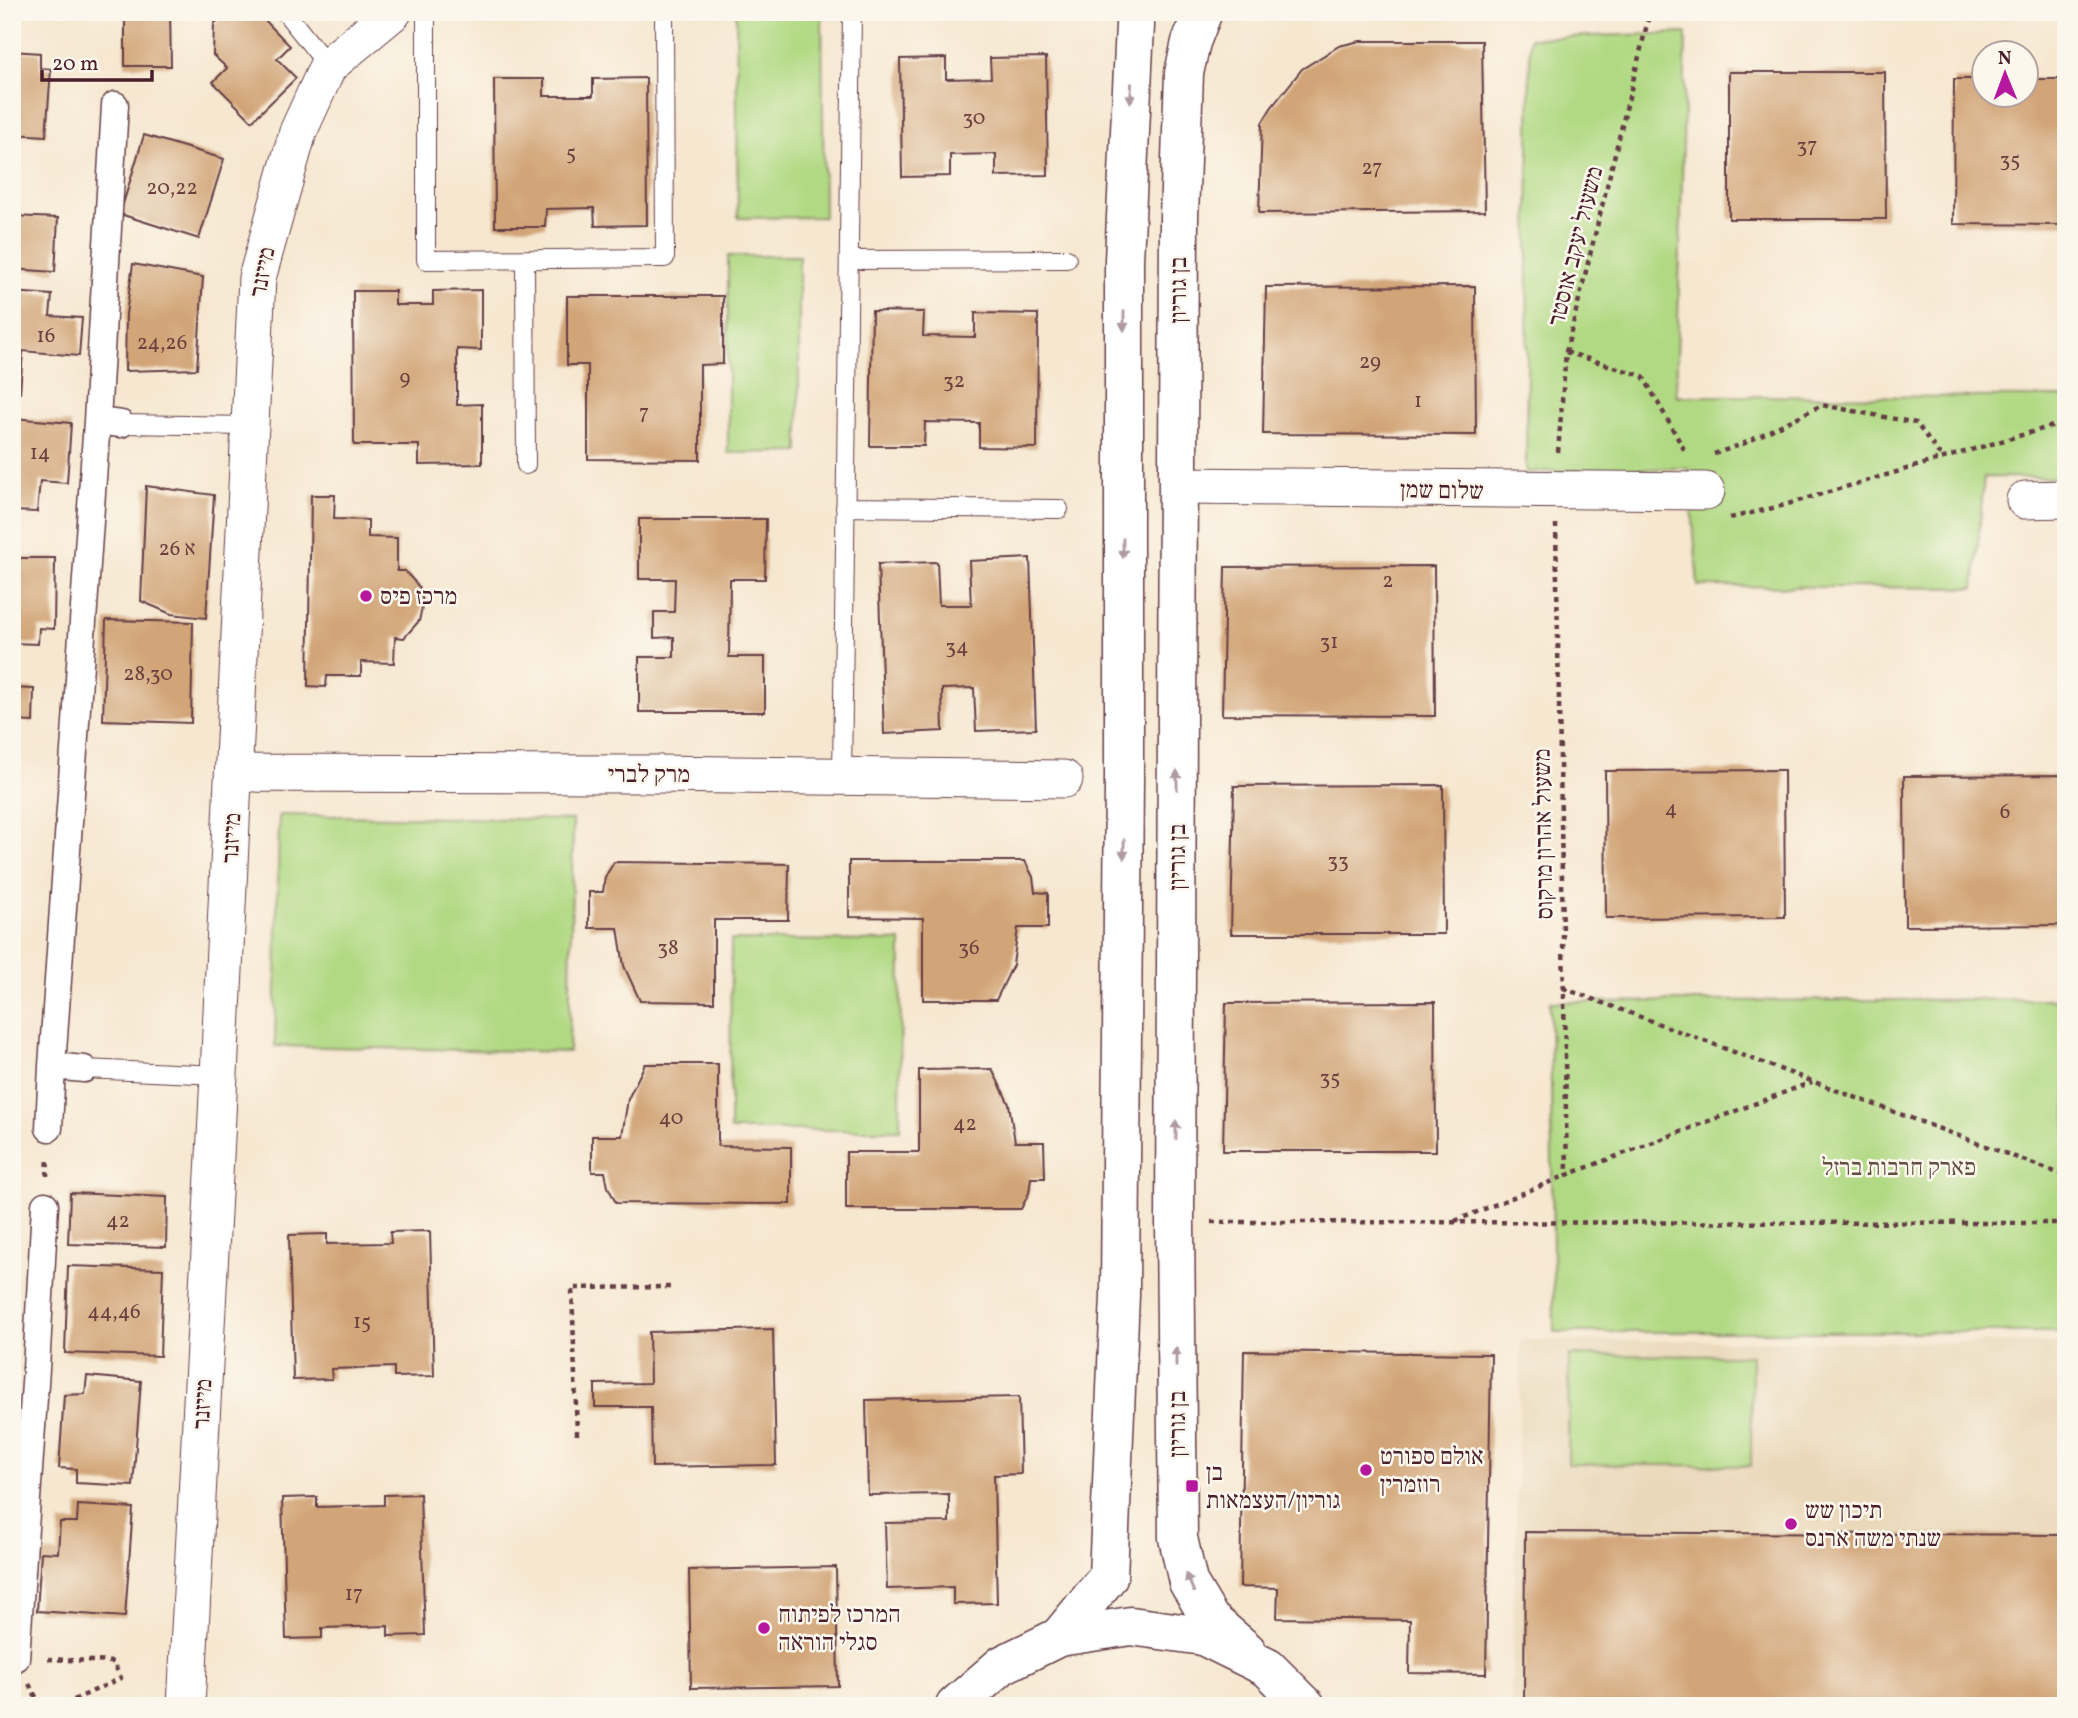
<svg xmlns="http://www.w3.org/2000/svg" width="2078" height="1718" font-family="Vollkorn,'Frank Ruhl Libre',serif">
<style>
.built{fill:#ead8ba}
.green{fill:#b1d983;stroke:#7e7c57;stroke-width:2}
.building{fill:#d2a578}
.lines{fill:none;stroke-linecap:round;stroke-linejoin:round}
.service-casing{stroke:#643d44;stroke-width:20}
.pedestrian-casing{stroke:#643d44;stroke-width:29}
.minor-casing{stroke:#643d44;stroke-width:39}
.tertiary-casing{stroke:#643d44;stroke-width:41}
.secondary-casing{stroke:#643d44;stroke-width:41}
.path{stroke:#643d44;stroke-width:4.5;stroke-dasharray:5 5;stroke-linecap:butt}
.service{stroke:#fff;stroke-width:18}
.pedestrian{stroke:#fff;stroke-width:26}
.minor{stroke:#fff;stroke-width:37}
.tertiary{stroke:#fff;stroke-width:38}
.secondary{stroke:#fff;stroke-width:38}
.oneway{fill:#ae9aa0}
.poi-dot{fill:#b5179e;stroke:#fbf7ec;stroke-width:2.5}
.labels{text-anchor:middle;stroke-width:5;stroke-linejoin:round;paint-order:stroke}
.number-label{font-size:21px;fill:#6c403e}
.street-label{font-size:24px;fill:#4a1f2b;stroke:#fbf7ec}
.poi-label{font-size:24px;fill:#4a1f2b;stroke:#fbf7ec;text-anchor:start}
.park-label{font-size:24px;fill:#644e41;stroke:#fbf7ec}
</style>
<rect width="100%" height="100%" fill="#fbf7ec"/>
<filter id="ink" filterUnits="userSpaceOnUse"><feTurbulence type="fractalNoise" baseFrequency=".0143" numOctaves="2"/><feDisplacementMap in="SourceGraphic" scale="14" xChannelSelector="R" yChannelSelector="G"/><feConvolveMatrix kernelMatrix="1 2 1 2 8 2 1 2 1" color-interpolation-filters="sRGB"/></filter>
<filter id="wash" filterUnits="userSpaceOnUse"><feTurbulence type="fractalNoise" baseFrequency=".00686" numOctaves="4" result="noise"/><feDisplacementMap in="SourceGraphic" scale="28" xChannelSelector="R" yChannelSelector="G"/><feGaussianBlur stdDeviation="1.57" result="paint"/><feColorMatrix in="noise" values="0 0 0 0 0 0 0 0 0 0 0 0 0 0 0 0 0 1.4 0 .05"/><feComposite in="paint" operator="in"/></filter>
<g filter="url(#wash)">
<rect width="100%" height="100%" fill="#f6e7d0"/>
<!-- built -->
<path class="built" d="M1521,1340L2066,1343V1706H1511Z"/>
<!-- green -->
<path class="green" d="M736,12H822L824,217L738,218Z
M1686,33L1676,396L2066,397V478L1984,477L1974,588L1698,586L1689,468L1526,472L1530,38Z
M728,256H799V452L728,453Z
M279,815L573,820L569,1052L275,1046Z
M731,940L901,941L900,1130H730Z
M2066,999V1332H1554L1550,1002Z
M1569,1355L1752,1356L1751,1466L1568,1464Z"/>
<g id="blocks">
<!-- building -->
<path class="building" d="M125,12H170L171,66H125Z
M227,12H257L290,46L277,59L296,78L252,121L213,82L227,68L213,55L214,24Z
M1360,41H1482L1485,211L1259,213L1262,123L1271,108L1302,69L1339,46Z
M12,51L40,53V68L51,69L46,136L12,134Z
M1046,57L1048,175L996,176V154L950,155V176L902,177L900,59L946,58V79L991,78L990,58Z
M1729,72H1885L1886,219H1729Z
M646,78L647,225L595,226L594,208L546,209L545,227H495L494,79H544V96H593V79Z
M1954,79H1983V94H2025V79H2066V225L1953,224Z
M144,135L224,159L199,239L120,214Z
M12,216L58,218L55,272L12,269Z
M133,264L203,277L197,369L125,371L126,314Z
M1475,286L1476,435L1263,434L1266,287Z
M481,290V350L457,349V405L482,404V464L419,465V445H354L353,291H395V305H433V291Z
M12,292L52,295L50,316L82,318L79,356L23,351L20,393L12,392Z
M567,296H723V364L700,365V460L588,459V365H567Z
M872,311L924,312L923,336L975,337V313L1038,314L1037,448L979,447V423L925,422L924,446H870Z
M12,418L71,423L67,483L40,481L37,512L12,511Z
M146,486L214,495L206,618L171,614L141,601Z
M311,495H335L334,519L368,520V537L397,538V571H405L420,588L423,603L419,621L404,638L395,637L394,663L361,662V676H327L326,687L308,686Z
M639,519H766L765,579H730L729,657H765V712H639V657H674V637L654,638V612H674L675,579H639Z
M18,558H55L54,629L39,628L38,644L12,643V587H17Z
M1030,558L1036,729L976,731L974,688L942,689L943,731L884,734L878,564L937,562L939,605H971L969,561Z
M1434,566L1435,716L1222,715L1225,567Z
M106,620L193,622L191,723L103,720Z
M12,688L34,689L33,722L12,721Z
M1784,770L1785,917L1606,918L1605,771Z
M2066,775V925L1905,926L1904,776Z
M1443,785L1444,934H1231L1234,786Z
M849,861H1025L1033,877L1035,892L1048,893V928H1018L1013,965L996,1000H923V918L849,917Z
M614,862L789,864L788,920H714V1002L640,1001L624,966L618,928H589V892H603L605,877Z
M1435,1002L1436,1151H1223L1226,1003Z
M645,1064H718V1146L791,1147V1204L616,1203L608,1187L605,1172H592V1136H622L628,1099Z
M992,1069L1009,1104L1015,1142H1044L1045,1178H1031L1029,1193L1021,1209H846V1152H919V1070Z
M70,1193L167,1197L166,1247L68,1244Z
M430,1231L434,1376L394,1377V1367L331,1369L332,1379L293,1380L289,1235L327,1234V1244L391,1243L390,1232Z
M68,1266L163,1269L160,1356L65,1353Z
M773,1329L776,1465L652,1467L651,1407H595V1384L650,1383L649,1332Z
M1244,1351L1491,1354L1486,1674L1409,1673L1410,1620L1277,1618L1278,1588L1240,1587Z
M87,1376L141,1381L133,1486L76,1483V1469L59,1468L64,1395L85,1394Z
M1019,1397L1021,1474L994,1475L997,1603L953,1604V1587L887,1589L885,1523L949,1522V1494L868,1495L866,1400Z
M420,1494L425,1635L388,1636V1626L322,1628V1638L286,1639L282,1498L317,1497V1507L384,1505V1495Z
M78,1505L133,1508L125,1617L37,1611L41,1552L58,1553L60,1522H77Z
M1525,1532L2066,1535V1706H1524Z
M836,1567L838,1686L691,1688L689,1570Z"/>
</g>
</g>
<g filter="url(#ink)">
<use href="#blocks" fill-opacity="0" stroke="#643d44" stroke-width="2"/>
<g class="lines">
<defs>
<path id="service" d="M285,12L328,66
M426,12V260L665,258L664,12
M525,260L526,465
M849,260L1067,259
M121,424L249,426
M845,507L1059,509
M842,776L852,12
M84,1069L219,1075"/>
<path id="pedestrian" d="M97,421L115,105
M84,1069L52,1066L97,421L121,424
M49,1128L52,1066
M16,1658L36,1369L45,1205"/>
<path id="minor" d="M1178,486L1706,491
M2025,500L2066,499
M234,773L655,774L1064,779
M186,1706L216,1137L257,278L298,132L328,66L393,12"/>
<path id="tertiary" d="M1202,14L1191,42L1184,73L1179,217L1175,1222L1178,1538L1188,1582L1210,1619L1247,1651
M1059,1637L1108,1577L1120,1295L1124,780V260L1135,25"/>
<path id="secondary" d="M955,1706L1002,1665L1059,1637L1131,1626L1203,1636L1268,1668L1306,1706"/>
</defs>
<!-- service casing -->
<use href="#service" class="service-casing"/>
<!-- pedestrian casing -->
<use href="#pedestrian" class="pedestrian-casing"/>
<!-- minor casing -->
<use href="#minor" class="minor-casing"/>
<!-- tertiary casing -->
<use href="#tertiary" class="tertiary-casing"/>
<!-- secondary casing -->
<use href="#secondary" class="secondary-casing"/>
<!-- path -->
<path class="path" d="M1566,352L1643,376L1686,453
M1558,452L1566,352L1650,12
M1714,454L1743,444L1822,405L1916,423L1942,458
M1730,518L1781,506L2066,422
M1556,524L1567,1175
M1563,988L2066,1176
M47,1176L48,1157
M1455,1221L1567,1175L1812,1082
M1211,1222L2066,1223
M577,1435L572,1288L672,1287
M48,1659L113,1662L121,1678L61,1706
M29,1684L41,1706"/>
<!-- service -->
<use href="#service" class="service"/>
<!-- pedestrian -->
<use href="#pedestrian" class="pedestrian"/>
<!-- minor -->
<use href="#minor" class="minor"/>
<!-- tertiary -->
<use href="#tertiary" class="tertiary"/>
<!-- secondary -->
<use href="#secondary" class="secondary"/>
</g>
<!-- one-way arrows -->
<defs><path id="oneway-solid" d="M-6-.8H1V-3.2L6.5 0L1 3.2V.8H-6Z" transform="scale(1.75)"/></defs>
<g class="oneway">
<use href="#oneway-solid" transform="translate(1131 93) rotate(93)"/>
<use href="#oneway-solid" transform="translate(1124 321) rotate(90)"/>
<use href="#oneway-solid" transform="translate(1123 548) rotate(90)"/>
<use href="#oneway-solid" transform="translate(1177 780) rotate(-90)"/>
<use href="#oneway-solid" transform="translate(1124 849) rotate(91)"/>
<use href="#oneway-solid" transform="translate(1176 1130) rotate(-90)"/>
<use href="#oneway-solid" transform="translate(1176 1357) rotate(-90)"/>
<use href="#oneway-solid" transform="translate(1190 1583) rotate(-113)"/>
</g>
</g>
<!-- markers -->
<g class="poi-dot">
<circle cx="366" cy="596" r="7"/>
<circle cx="1366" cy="1470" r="7"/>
<rect x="1185" y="1479" width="14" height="14" rx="3.5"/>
<circle cx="1791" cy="1524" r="7"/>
<circle cx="764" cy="1628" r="7"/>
</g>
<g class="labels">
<!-- number labels -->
<g class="number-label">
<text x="974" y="124">30</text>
<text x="1807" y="152">37</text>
<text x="571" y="159">5</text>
<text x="2010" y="166">35</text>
<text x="1372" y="174">27</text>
<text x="172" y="194">20,22</text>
<text x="46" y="342">16</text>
<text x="162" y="349">24,26</text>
<text x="1370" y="368">29</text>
<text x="405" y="384">9</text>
<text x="954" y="387">32</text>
<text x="1418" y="407">1</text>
<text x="644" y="419">7</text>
<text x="40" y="459">14</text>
<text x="177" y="555">26 א</text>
<text x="1388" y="587">2</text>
<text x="1329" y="648">31</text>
<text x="957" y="653">34</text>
<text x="148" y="680">28,30</text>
<text x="1671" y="815">4</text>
<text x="2005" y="818">6</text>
<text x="1338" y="867">33</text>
<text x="668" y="954">38</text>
<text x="969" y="954">36</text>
<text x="1330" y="1084">35</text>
<text x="671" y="1124">40</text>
<text x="965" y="1130">42</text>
<text x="118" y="1227">42</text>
<text x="114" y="1318">44,46</text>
<text x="362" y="1328">15</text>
<text x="354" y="1600">17</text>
</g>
<!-- street labels -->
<g class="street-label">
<text transform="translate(1575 246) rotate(-76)" y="8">משעול יעקב אוסטר</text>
<text transform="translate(262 272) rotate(-79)" y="8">מייזנר</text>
<text transform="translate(1178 290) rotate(-90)" y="8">בן גוריון</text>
<text transform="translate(1442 490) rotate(1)" y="8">שלום שמן</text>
<text x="649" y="782">מרק לברי</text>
<text transform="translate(1543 834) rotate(-91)" y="8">משעול אהרון מרקוס</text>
<text transform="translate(231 838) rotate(-87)" y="8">מייזנר</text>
<text transform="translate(1177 857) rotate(-90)" y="8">בן גוריון</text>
<text transform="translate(202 1404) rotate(-87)" y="8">מייזנר</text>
<text transform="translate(1177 1424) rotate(-90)" y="8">בן גוריון</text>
</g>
<!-- poi labels -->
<g class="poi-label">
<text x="380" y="604">מרכז פיס</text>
<text x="1380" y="1464">אולם ספורט<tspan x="1380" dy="28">רוזמרין</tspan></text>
<text x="1206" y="1480">בן<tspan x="1206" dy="28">גוריון/העצמאות</tspan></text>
<text x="1805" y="1518">תיכון שש<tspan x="1805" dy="28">שנתי משה ארנס</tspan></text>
<text x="778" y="1622">המרכז לפיתוח<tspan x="778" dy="28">סגלי הוראה</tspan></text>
</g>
<!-- park labels -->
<g class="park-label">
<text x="1899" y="1175">פארק חרבות ברזל</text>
</g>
</g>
<!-- margin -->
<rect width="2078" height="1718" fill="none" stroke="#fbf7ec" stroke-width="42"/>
<!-- north arrow -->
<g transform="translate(2005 74) rotate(359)"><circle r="33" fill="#fbf7ec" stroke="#b4a19f" stroke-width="2"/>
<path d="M0-5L12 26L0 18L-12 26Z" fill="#b5179e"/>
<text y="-10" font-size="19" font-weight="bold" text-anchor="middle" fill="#4a1f2b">N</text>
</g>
<!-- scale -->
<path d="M42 70v10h110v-10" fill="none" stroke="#4a1f2b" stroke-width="3.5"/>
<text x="52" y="70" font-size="21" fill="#4a1f2b" stroke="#fbf7ec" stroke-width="5" paint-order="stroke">20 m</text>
</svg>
